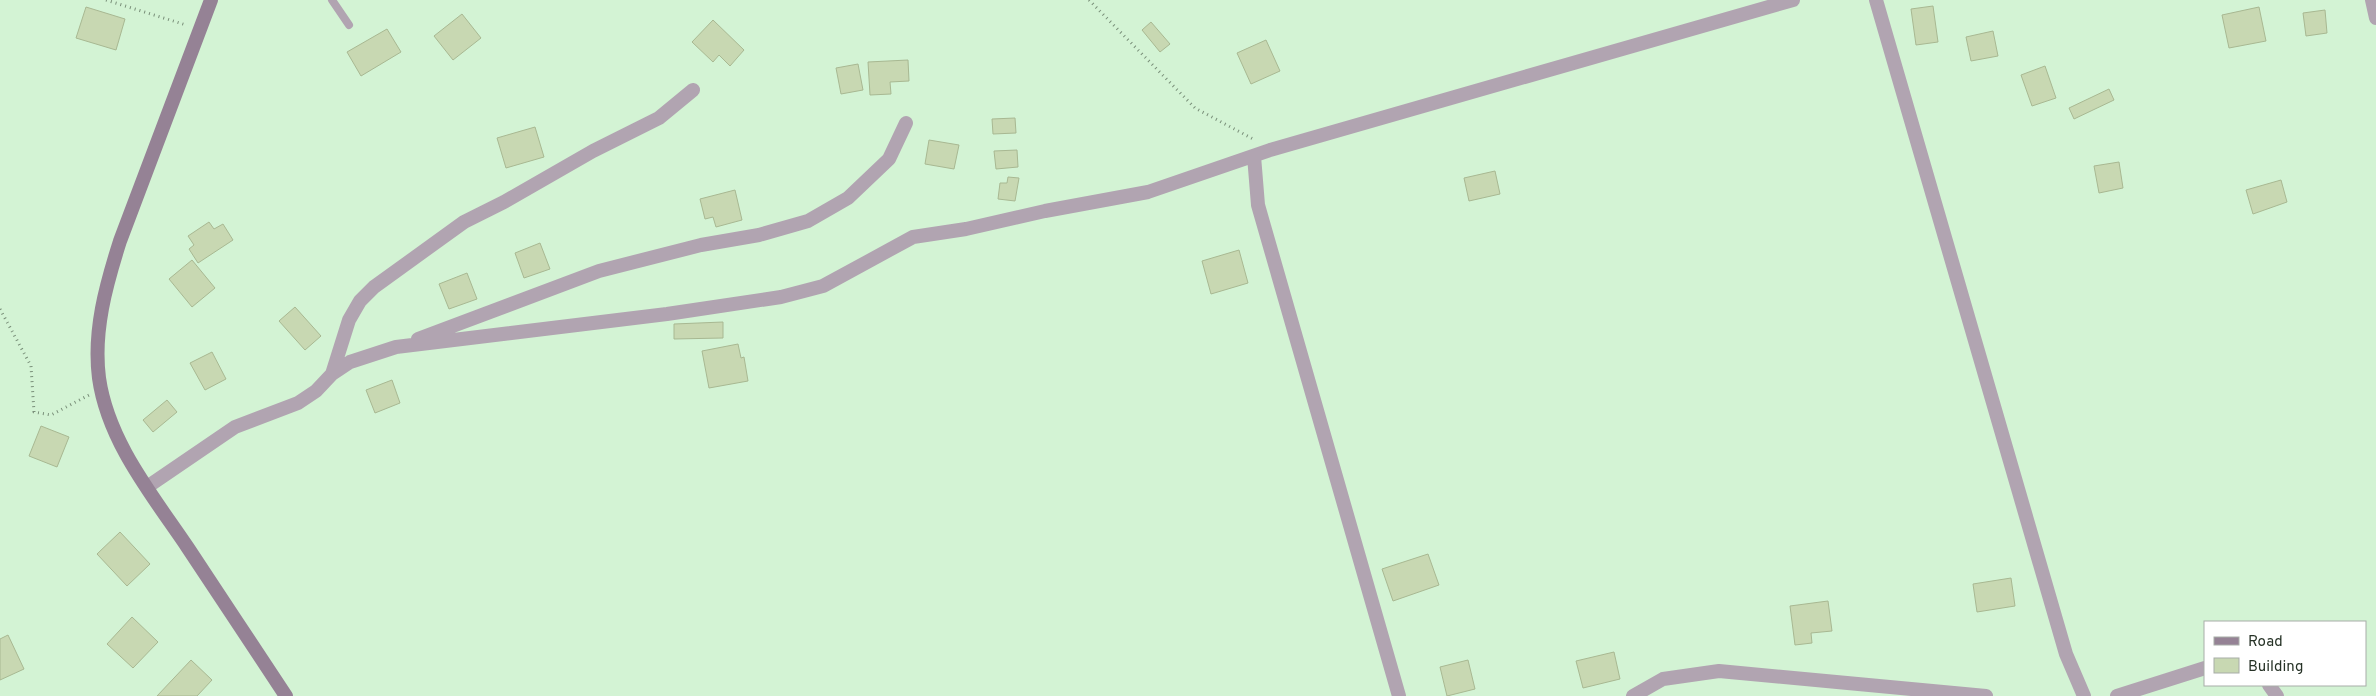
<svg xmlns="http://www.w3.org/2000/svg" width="2376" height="696" font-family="Overpass,sans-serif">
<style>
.building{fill:#c8d8b2;stroke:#a8b892}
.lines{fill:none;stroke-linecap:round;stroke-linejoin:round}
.path{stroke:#798f79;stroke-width:3;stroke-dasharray:1 4;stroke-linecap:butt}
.service{stroke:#b1a4b1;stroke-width:8}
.minor{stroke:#b1a4b1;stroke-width:14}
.secondary{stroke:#958295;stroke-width:14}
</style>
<rect width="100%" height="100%" fill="#d3f3d4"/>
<!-- building -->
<path class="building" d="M1933,6L1938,42L1916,45L1911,9Z
M86,7L125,19L116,50L76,38Z
M2259,7L2266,41L2229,48L2222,15Z
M2325,10L2327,33L2306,36L2303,13Z
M462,14L481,38L453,60L434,36Z
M713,20L744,50L730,66L719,55L713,62L692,42Z
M1151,22L1170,44L1160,52L1142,30Z
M387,29L401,52L361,76L347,52Z
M1993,31L1998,56L1971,61L1966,37Z
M1266,40L1280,71L1251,84L1237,53Z
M908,60L909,81L890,82L891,94L870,95L868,62Z
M858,64L863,90L841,94L836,68Z
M2045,66L2056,98L2032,106L2021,75Z
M2109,89L2114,100L2074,119L2069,108Z
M1015,118L1016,133L993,134L992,119Z
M535,127L544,157L506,168L497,138Z
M929,140L959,145L954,169L925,164Z
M1017,150L1018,167L996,169L994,151Z
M2119,162L2123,188L2099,193L2094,166Z
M1495,171L1500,194L1469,201L1464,178Z
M1008,177L1019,178L1015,201L998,199L1000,183H1007Z
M2281,180L2287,202L2253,214L2246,190Z
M735,190L742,220L716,227L713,217L705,219L700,199Z
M209,222L214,229L223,224L233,240L198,263L189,249L194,245L188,236Z
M540,243L550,269L524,278L515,253Z
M1239,250L1248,283L1211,294L1202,261Z
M192,260L215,288L192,307L169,279Z
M467,273L477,299L449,309L439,284Z
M295,307L321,336L305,350L279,321Z
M723,322V338L674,339V324Z
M738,344L741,358L744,357L748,381L709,388L702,351Z
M212,352L226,379L205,390L190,363Z
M392,380L400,403L375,413L366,390Z
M167,400L177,412L153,432L143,420Z
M41,426L69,437L57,467L29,456Z
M120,532L150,564L127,586L97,554Z
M1428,554L1439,585L1393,601L1382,569Z
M2011,578L2015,606L1977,612L1973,584Z
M1828,601L1832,631L1811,633L1812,643L1795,645L1790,606Z
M132,617L158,642L133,668L107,644Z
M8,635L24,669L0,680V639Z
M1614,652L1620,679L1583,688L1576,661Z
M191,660L212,680L197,696H157Z
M1468,660L1475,689L1447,696L1440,667Z"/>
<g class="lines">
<!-- path -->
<path class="path" d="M106,0L186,25
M1089,0L1195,108L1255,140
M0,309L31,366L34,412L51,415L89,395"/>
<!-- service -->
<path class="service" d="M332,0L349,25"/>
<!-- minor -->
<path class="minor" d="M1876,0L2066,654L2084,696
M2372,0L2376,18
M1254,156L1258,205L1399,696
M418,339L599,271L701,245L759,235L808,221L848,198L889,159L906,123
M332,374L349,320L360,301L374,287L464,222L504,202L593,151L659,118L693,90
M147,487L235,427L298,403L316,391L332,374L350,362L396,347L667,314L781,297L823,286L913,237L966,229L1045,211L1148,192L1270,150L1793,0
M2269,685L2277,696
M1633,696L1663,679L1719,671L1986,696
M2117,696L2205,668"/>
<!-- secondary -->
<path class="secondary" d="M211,0L120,241C106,285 93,331 99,378C108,442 153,496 188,548C221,597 253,647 286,696"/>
</g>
<!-- legend -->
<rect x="2204" y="621" width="162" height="65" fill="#ffffff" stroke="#a8ada8"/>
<rect x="2214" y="637" width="25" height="8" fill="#958295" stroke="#a8ada8"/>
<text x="2248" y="646" font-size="15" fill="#263226">Road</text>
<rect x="2214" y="658" width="25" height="15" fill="#c8d8b2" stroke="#a8ada8"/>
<text x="2248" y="671" font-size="15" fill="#263226">Building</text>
</svg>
